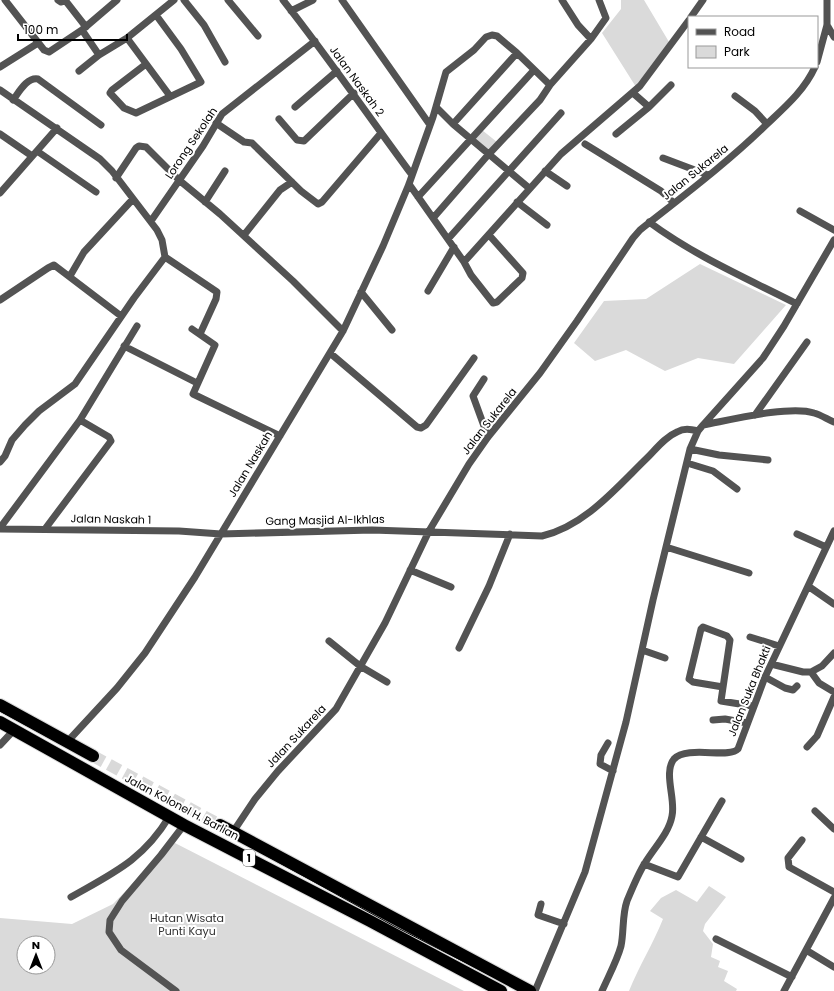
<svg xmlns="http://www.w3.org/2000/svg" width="834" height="991" font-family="Poppins,sans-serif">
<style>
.green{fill:#dadada;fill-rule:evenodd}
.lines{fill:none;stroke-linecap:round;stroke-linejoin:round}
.highway-tunnel{stroke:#d9d9d9;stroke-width:12;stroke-dasharray:12 6;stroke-linecap:butt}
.highway-casing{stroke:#dbdbdb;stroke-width:14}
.street{stroke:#535353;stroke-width:7}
.highway{stroke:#000;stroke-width:12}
.tram{stroke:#000;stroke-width:1}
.labels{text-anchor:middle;stroke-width:4;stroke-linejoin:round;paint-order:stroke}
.shield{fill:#fff;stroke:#4c4c4c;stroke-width:1}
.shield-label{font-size:10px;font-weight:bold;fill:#000}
.street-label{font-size:11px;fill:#000;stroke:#fff}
.park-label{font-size:11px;fill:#313131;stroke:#fff}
</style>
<rect width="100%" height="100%" fill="#fff"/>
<!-- green -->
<path class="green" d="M621,0H644L672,47L636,87L602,33L621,9Z
M482,130L497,142L488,152L474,139Z
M700,264L786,305L734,364L698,358L665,371L626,350L595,361L574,343L604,301L646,299Z
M173,842L464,991H0V918L72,924L113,904ZM24,943H48V967H24Z
M709,886L726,897L705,924L703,931L713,944L711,957L720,961L718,967L728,971L724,981L737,989L736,991H629C639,966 653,944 663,919L650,911L661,898L676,890L697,902Z"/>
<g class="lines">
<!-- highway-tunnel -->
<path class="highway-tunnel" d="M93,756L220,825"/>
<defs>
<path id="highway" d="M0,705L93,756
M0,722L184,825L370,921L501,991
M220,825L530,991"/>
</defs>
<!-- highway casing -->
<use href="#highway" class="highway-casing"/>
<!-- street -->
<path class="street" d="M5,0L44,50L49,52L82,30L117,0
M58,0L61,2L65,0
M65,0L86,27
M184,0L204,25L225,62
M228,0L258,36
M283,0C328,57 369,117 412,175
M342,0L430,125
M562,0L578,25L591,39
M291,11L313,0
M691,17L703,0
M827,25L834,37
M82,30L99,55
M127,38L170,96
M817,62L827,25V0
M146,64L112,90L110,93L124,108L136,113L201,82L181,49L156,15
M0,67L38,43
M79,71L99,55L127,38L174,0
M0,90L100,159L112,171L157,230L162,240L165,257
M633,93L649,107
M735,96L755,111L767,124
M13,100C19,92 27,77 38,79L101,125
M295,107L337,71
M436,107L453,124L529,188
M279,119L297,140L304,141L354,93
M216,123L244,142L252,143L255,146L301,191L318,204L322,202L381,133
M453,124L517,53
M0,134L32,156
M616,134L649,107L671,85
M585,144L661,191L674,203
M37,151L96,192
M663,158L708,175
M545,171L567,186
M116,178L136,148L139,146L146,147L179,180L220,214L293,281L343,331
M409,184L464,262L561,154L640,86L689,20
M0,193L57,128
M418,197L534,70
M205,202L225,171
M517,202L547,225
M800,211L834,230
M434,217L488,155L540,100L550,85L591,39L606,18L599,0
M151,221L203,146L222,114L315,41
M649,222C695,256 746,278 797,304
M244,235L280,190L292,182
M448,239L561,113
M464,262L471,275L493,303L497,302L522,278L523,273L489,235
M70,276L84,252L133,199
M428,291L454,247
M361,292L392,330
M0,300L48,268L54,265L121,316
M192,329L215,345L193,394L280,436
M124,346L197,383
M330,353L417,427L421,428L426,425L474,358
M484,379L473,396L488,437
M755,415L807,342
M703,425L763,358L784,326L834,240
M690,449L719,455L768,460
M0,462L5,456L12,440L25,425L39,411L75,384L134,298L165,257L217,292L216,299L200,334
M687,463L713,471L737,489
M0,528L80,420L137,326
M0,529L179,531L221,534L372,530L542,536C585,526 616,488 647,458C656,449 665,437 677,432C684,428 690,429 698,431
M45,529L111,441L109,437L80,420
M797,534L826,547
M666,547L749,573
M410,570L451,587
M808,586L834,604
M750,637L779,646
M329,641L360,666L387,682
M459,648L489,586L510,534
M642,650L665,658
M771,664L803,672H811L819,683L834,692
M811,672L822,666L834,653
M765,677L785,688L793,690L797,686
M723,687L693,682L689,679L701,629L703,627L727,636L730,640L721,701L752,706
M713,720L725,719L747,723
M68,741L117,688L145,653L195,577L343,331L383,246L409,184L433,117L446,72L474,50L486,37L492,35L497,36L517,53L550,85
M608,743L601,755L600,764L613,771
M0,745L14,730
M807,747L817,736L834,697
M815,811L834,829
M233,832L255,799L278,771L336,709L385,623L429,531L469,464L488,437L540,373L577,321L633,238L640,230C683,196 727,163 766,125C785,107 804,91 815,67
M701,837L741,859
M802,840L788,858L789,867L834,892
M644,864L678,877L722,801
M71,897C113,873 143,860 169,817
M541,904L538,915L564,924
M716,939L792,977
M806,950L834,967
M176,991L121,950L109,932L110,920L122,901L161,855L184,825
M535,991L585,872L626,722L653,600L690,449L698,431L703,425C730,420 790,405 814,413C821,415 827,419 834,422
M602,991C608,977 617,961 621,946C624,932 622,915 627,901C632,889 638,874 645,863C654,848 669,833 672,816C676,800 663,772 674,759C687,745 729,759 738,749L765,677L834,531
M784,991L834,898"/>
<!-- highway -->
<use href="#highway" class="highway"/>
<!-- tram -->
<path class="tram" d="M0,711L72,750
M222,831L394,926L521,991"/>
</g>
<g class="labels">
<!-- shield labels -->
<rect class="shield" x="243" y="850" width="12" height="16" rx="3"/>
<g class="shield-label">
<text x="249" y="862">1</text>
</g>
<!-- street labels -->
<g class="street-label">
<text transform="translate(357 81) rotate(54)" y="4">Jalan Naskah 2</text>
<text transform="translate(191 143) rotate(-56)" y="4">Lorong Sekolah</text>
<text transform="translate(695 172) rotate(-39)" y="4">Jalan Sukarela</text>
<text transform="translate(489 421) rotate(-52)" y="4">Jalan Sukarela</text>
<text transform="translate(250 464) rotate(-59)" y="4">Jalan Naskah</text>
<text transform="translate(111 519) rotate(1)" y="4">Jalan Naskah 1</text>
<text transform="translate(325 520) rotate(-1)" y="4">Gang Masjid Al-Ikhlas</text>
<text transform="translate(749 691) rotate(-68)" y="4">Jalan Suka Bhakti</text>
<text transform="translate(296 736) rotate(-47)" y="4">Jalan Sukarela</text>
<text transform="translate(182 807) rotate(28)" y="4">Jalan Kolonel H. Barlian</text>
</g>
<!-- park labels -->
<g class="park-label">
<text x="187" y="922">Hutan Wisata<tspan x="187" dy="13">Punti Kayu</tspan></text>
</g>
</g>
<!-- legend -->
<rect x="688" y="16" width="130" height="52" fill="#ffffff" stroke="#999999"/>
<rect x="696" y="29" width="20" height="6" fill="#535353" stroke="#999999"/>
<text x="724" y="36" font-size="12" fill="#000000">Road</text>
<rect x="696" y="46" width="20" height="12" fill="#dadada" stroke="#999999"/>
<text x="724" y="56" font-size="12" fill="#000000">Park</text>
<!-- north arrow -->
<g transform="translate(36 955)"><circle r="19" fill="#ffffff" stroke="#999999"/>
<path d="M0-3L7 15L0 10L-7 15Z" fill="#000000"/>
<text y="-6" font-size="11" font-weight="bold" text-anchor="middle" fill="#000000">N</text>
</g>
<!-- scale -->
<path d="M18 34v6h109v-6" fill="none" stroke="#000000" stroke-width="2"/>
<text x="24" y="34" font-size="12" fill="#000000" stroke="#ffffff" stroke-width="3" paint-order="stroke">100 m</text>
</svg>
